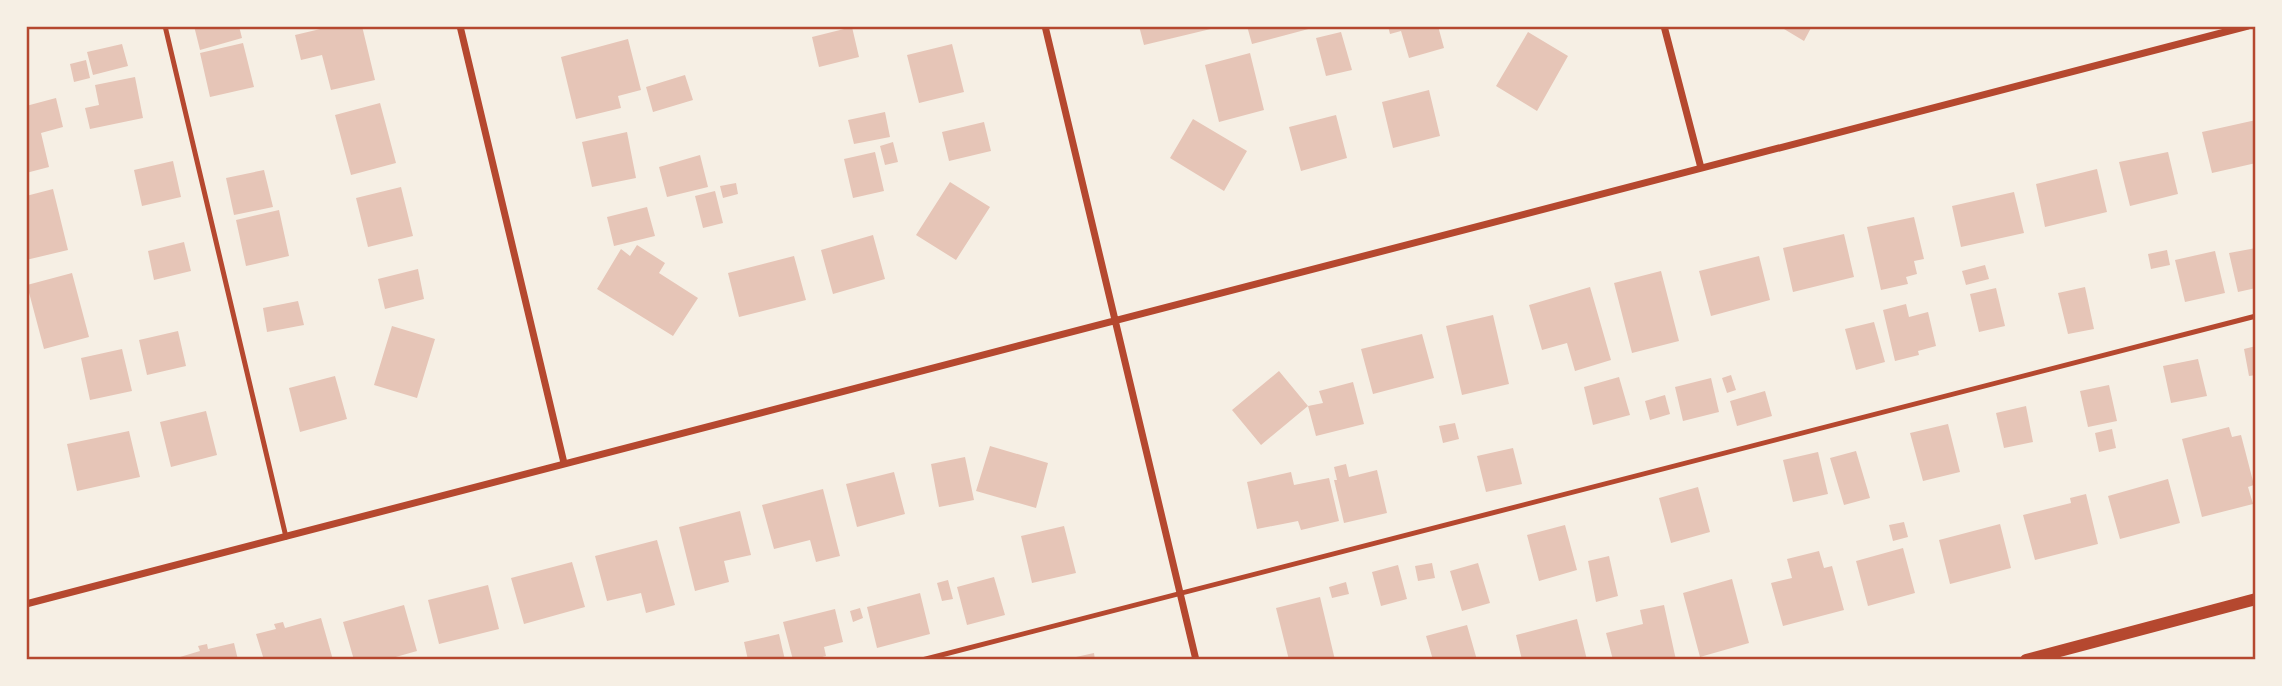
<svg xmlns="http://www.w3.org/2000/svg" width="2282" height="686" font-family="Karla,sans-serif">
<style>
.building{fill:#e6c5b7}
.lines{fill:none;stroke-linecap:round;stroke-linejoin:round}
.service{stroke:#b5482f;stroke-width:5}
.minor{stroke:#b5482f;stroke-width:7}
.tertiary{stroke:#b5482f;stroke-width:12}
.neatline{fill:none;stroke:#b5482f;stroke-width:2.5}
</style>
<rect width="100%" height="100%" fill="#f6efe4"/>
<!-- building -->
<path class="building" d="M194,26H239L242,38L200,50Z
M333,26H362L375,80L331,90L322,55L301,60L295,35Z
M1139,26H1219V27L1144,45Z
M1247,26H1316V27L1252,44Z
M1388,26H1438L1444,48L1409,58L1401,31L1390,34Z
M1779,26H1812L1804,41Z
M852,27L859,57L819,67L812,37Z
M1341,32L1352,70L1326,76L1316,38Z
M1528,32L1568,56L1537,111L1496,86Z
M628,39L641,90L618,96L621,108L576,119L561,57Z
M243,43L254,87L210,97L200,53Z
M122,44L128,66L93,75L87,52Z
M952,44L964,92L919,103L907,55Z
M1250,53L1264,110L1219,122L1205,65Z
M86,60L90,78L74,82L70,64Z
M685,75L693,100L653,112L646,87Z
M135,77L143,118L90,129L85,108L99,105L95,85Z
M1429,90L1440,136L1393,148L1382,102Z
M56,98L63,127L41,133L49,167L26,173V106Z
M380,103L396,163L351,175L335,115Z
M885,112L890,137L854,144L848,120Z
M1336,115L1347,158L1301,171L1289,127Z
M1193,119L1247,151L1224,191L1170,158Z
M2256,120V163L2212,173L2202,132Z
M984,122L991,151L949,161L942,132Z
M627,132L636,178L592,187L582,142Z
M893,142L898,162L885,165L880,146Z
M875,152L884,191L853,198L844,159Z
M2168,152L2178,194L2130,206L2119,162Z
M700,155L708,187L667,197L659,167Z
M173,161L181,197L142,206L134,170Z
M2097,169L2107,212L2045,227L2036,184Z
M264,170L273,207L234,215L226,178Z
M950,182L990,207L956,260L916,235Z
M736,183L738,194L723,198L720,186Z
M401,187L413,236L368,247L356,198Z
M53,189L68,250L26,260V196Z
M715,191L723,223L703,228L695,196Z
M2014,192L2024,233L1961,247L1952,206Z
M647,207L655,236L614,246L607,217Z
M279,210L289,256L246,266L236,220Z
M1914,217L1924,259L1914,261L1917,274L1906,277L1908,284L1881,290L1867,227Z
M1844,234L1854,277L1793,292L1783,248Z
M873,235L885,279L833,294L821,250Z
M184,242L191,271L154,280L148,251Z
M637,245L665,263L659,273L698,298L673,336L597,289L621,249L630,256Z
M2256,248V288L2238,292L2229,253Z
M2167,250L2170,265L2151,269L2148,254Z
M2215,251L2225,293L2185,302L2175,260Z
M794,256L806,300L739,317L728,273Z
M1759,256L1770,300L1711,316L1699,271Z
M1985,265L1989,279L1966,285L1962,271Z
M418,269L424,299L385,309L378,279Z
M1661,271L1679,341L1632,353L1614,283Z
M72,273L89,337L44,349L27,285Z
M1590,287L1611,360L1575,371L1567,343L1542,350L1529,305Z
M2085,287L2094,329L2068,334L2058,293Z
M1996,288L2005,326L1979,332L1970,294Z
M298,301L304,325L267,332L263,308Z
M1906,304L1909,317L1928,312L1936,346L1918,351L1919,355L1895,361L1883,310Z
M1493,315L1509,384L1462,395L1446,326Z
M1874,322L1885,362L1856,370L1845,329Z
M392,326L435,339L417,398L374,385Z
M178,331L186,366L147,375L139,340Z
M1422,334L1434,378L1373,394L1361,349Z
M2256,346V375L2249,376L2244,349Z
M122,349L132,391L90,400L81,358Z
M2198,359L2207,396L2171,403L2163,366Z
M1279,371L1308,406L1261,445L1232,410Z
M1731,375L1736,390L1727,393L1722,378Z
M335,376L347,419L300,432L289,388Z
M1619,377L1630,415L1593,425L1584,387Z
M1711,378L1719,412L1683,421L1675,387Z
M1353,382L1364,424L1316,436L1308,406L1323,403L1319,391Z
M2109,385L2117,421L2088,427L2080,391Z
M1765,391L1772,416L1737,426L1730,401Z
M1665,395L1670,414L1650,420L1645,401Z
M2026,406L2033,442L2004,448L1996,413Z
M206,411L217,455L171,467L160,422Z
M1455,423L1459,439L1443,443L1439,426Z
M1948,424L1960,472L1923,481L1910,433Z
M2229,427L2232,437L2241,435L2254,485L2248,487L2253,504L2202,517L2182,439Z
M2112,429L2116,448L2099,452L2095,433Z
M129,431L140,477L77,491L67,444Z
M990,446L1048,463L1036,508L976,491Z
M1513,448L1522,484L1486,492L1477,456Z
M1856,451L1870,498L1844,505L1830,458Z
M1818,452L1828,494L1793,502L1783,460Z
M965,457L974,500L939,507L931,464Z
M1346,464L1349,477L1377,470L1387,513L1344,523L1334,480H1337L1334,467Z
M894,472L905,514L857,527L846,484Z
M1291,472L1294,485L1329,478L1339,521L1301,530L1298,521L1257,529L1247,482Z
M2168,479L2180,523L2120,539L2108,496Z
M1698,487L1710,532L1671,543L1659,498Z
M823,489L840,556L816,562L810,540L774,549L762,505Z
M2086,494L2098,544L2035,560L2023,515L2071,503L2070,498Z
M740,511L751,555L724,561L729,582L695,591L679,527Z
M1904,522L1908,537L1893,541L1889,525Z
M2000,524L2011,568L1950,584L1939,540Z
M1565,525L1577,570L1539,581L1527,535Z
M1064,526L1076,573L1032,583L1021,536Z
M657,540L675,605L646,613L641,593L607,601L595,556Z
M1903,548L1915,593L1868,606L1856,561Z
M1819,551L1824,568L1832,566L1844,610L1783,626L1771,583L1792,578L1787,559Z
M1609,556L1618,596L1596,602L1588,561Z
M572,562L585,607L524,624L511,578Z
M1432,563L1435,578L1418,581L1415,566Z
M1478,563L1490,603L1462,611L1450,571Z
M1398,565L1407,599L1381,606L1372,572Z
M994,577L1005,615L967,625L957,587Z
M1732,579L1749,643L1700,657L1683,593Z
M948,580L953,599L942,601L937,583Z
M1346,582L1349,594L1332,598L1329,587Z
M488,585L499,629L439,644L428,600Z
M920,593L930,634L877,648L867,607Z
M1320,597L1335,660H1289L1276,608Z
M404,605L417,651L385,660H354L343,622Z
M1664,605L1676,660H1613L1606,633L1643,624L1640,610Z
M860,608L863,618L853,622L850,611Z
M835,609L843,642L824,647L826,656L811,660H793L783,622Z
M321,618L333,660H264L256,634L276,629L274,624L283,622L285,628Z
M1577,619L1587,660H1522L1516,635Z
M1467,625L1477,660H1433L1426,636Z
M779,634L785,660H748L744,642Z
M234,643L238,660H170L200,651L198,646L207,644L208,649Z
M1094,653L1095,660H1067V659Z"/>
<g class="lines">
<!-- service -->
<path class="service" d="M165,26L286,537
M922,660L2256,316"/>
<!-- minor -->
<path class="minor" d="M460,26L564,463
M1045,26L1196,660
M1664,26L1701,168
M26,604L2248,26"/>
<!-- tertiary -->
<path class="tertiary" d="M2026,660L2256,599"/>
</g>
<!-- border -->
<rect width="2282" height="686" fill="none" stroke="#f6efe4" stroke-width="56"/>
<rect x="28" y="28" width="2226" height="630" class="neatline"/>
</svg>
